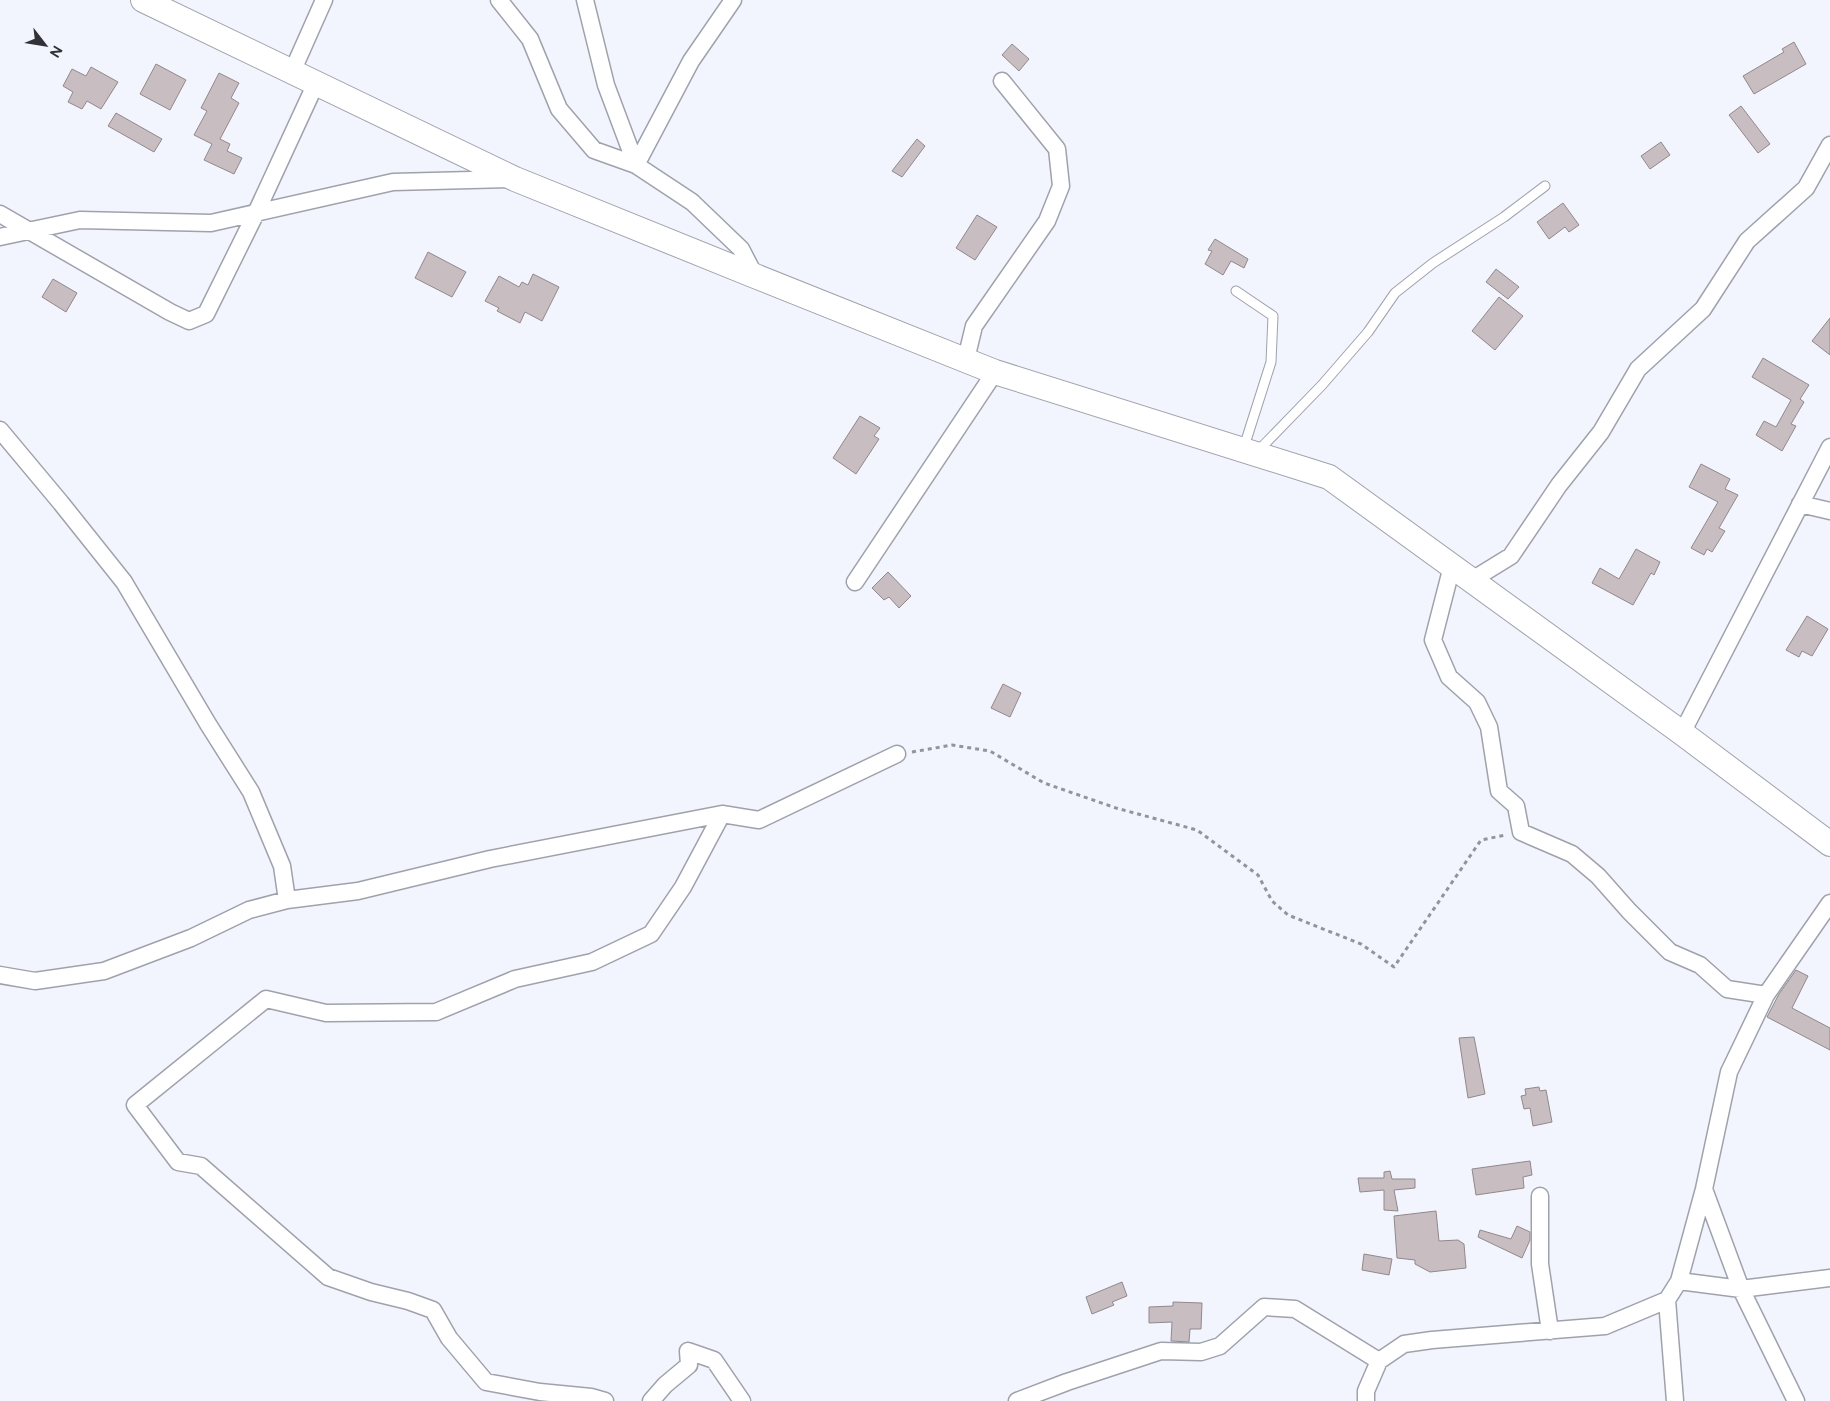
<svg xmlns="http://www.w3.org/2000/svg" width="1830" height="1401" font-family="Figtree,sans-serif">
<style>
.building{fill:#c8bdc0;stroke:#92888b}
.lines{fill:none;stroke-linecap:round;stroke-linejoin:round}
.lane-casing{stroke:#9fa2ab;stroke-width:11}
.street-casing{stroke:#9fa2ab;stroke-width:19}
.secondary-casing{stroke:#9fa2ab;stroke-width:26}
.path{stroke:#92949a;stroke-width:3;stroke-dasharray:4 4;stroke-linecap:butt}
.lane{stroke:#fff;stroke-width:9}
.street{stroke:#fff;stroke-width:16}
.secondary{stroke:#fff;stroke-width:24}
</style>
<rect width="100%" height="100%" fill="#f2f5fe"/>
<!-- building -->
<path class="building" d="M1794,42L1806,64L1754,94L1743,76L1784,52L1782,49Z
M1012,44L1029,59L1019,71L1002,55Z
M156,64L186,80L170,110L140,94Z
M91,67L118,82L101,109L87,101L82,109L68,102L73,92L63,86L72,69L86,76Z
M219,73L239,83L231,98L239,103L220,139L230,144L227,151L242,158L234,174L204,160L212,144L194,135L207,111L201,108Z
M1741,106L1770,144L1758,153L1729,115Z
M116,113L162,139L154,152L108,126Z
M917,139L925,146L902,177L892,171Z
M1661,142L1670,155L1650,169L1641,156Z
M1563,203L1579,225L1569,232L1565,227L1549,239L1537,222Z
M977,215L997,227L975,260L956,248Z
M1215,239L1248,259L1244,268L1231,261L1223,275L1205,264L1212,251L1208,250Z
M428,252L466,272L452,297L415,278Z
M1496,269L1519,287L1508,299L1486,282Z
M533,274L559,287L542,321L525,312L520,323L497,311L499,308L485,301L499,276L519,287L522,282L528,285Z
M53,279L77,293L66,312L42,297Z
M1499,297L1523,316L1495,350L1472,331Z
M1830,318V355L1812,341Z
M1763,358L1809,385L1800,399L1804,402L1791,424L1796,426L1782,451L1756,435L1764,421L1776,427L1791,400L1752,377Z
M860,416L880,428L874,436L879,439L856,474L833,458Z
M1701,464L1730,479L1725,489L1738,495L1719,528L1725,531L1712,552L1707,549L1704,555L1691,548L1718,502L1689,487Z
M1636,549L1660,562L1654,575L1651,573L1633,605L1592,583L1600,568L1619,579Z
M888,572L911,596L899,608L889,597L884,600L872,588Z
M1807,616L1828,629L1812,656L1802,651L1799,657L1786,650Z
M1003,684L1021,693L1010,717L991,708Z
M1796,970L1808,976L1792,1008L1830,1028V1050L1767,1017L1779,994Z
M1474,1037L1485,1094L1468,1098L1459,1038Z
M1539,1087L1540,1091L1546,1090L1552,1122L1533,1126L1530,1108L1524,1109L1521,1096L1526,1095L1525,1089Z
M1530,1161L1532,1175L1523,1177L1524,1188L1476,1195L1472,1169Z
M1390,1171L1392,1179H1415V1188L1394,1190L1398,1211L1384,1210V1190L1360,1192L1358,1178H1384V1172Z
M1436,1211L1439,1241L1458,1240L1464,1244L1466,1268L1430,1272L1415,1264V1260L1397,1258L1394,1216Z
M1517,1226L1530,1232V1240L1522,1258L1478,1237L1480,1230L1511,1239Z
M1364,1254L1392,1259L1389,1275L1362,1270Z
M1122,1282L1127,1296L1112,1302L1114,1305L1092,1314L1086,1297Z
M1173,1302L1202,1303L1201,1329H1190L1189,1342L1171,1341L1172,1322L1149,1323V1307L1173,1306Z"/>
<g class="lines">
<defs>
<path id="lane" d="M1236,291L1273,316L1271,362L1243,450
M1257,452L1322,385L1368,332L1395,293L1433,263L1504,217L1545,186"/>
<path id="street" d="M499,0L530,39L559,109L594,150L636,165L691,61L733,0
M585,0L606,85L636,165L692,202L741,249L755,276
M292,72L324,0
M0,214L170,312L189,321L206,314L256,213L316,83
M0,237L80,220L211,223L393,182L511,179
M966,359L974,326L1047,221L1061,186L1057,149L1002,81
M0,430L61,503L124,582L208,724L251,792L282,866L287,900
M1800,504L1830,511
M1452,566L1433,640L1449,677L1477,702L1489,727L1499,791L1516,806L1521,832L1572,854L1598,876L1629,911L1670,952L1700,965L1727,989L1766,995
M1472,580L1511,556L1559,485L1601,432L1638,369L1703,309L1747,241L1806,188L1830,145
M855,582L995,372
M1682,733L1830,447
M0,975L35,981L104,971L191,938L249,910L287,900L358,891L490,859L722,814L759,820L897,754
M1704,1189L1741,1289L1796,1401
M1540,1196V1264L1550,1331
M1679,1281L1741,1289L1830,1278
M1667,1300L1675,1401
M605,1401L591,1397L540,1392L486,1382L449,1338L433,1310L408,1301L371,1292L328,1277L201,1166L178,1162L135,1105L266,999L326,1013L436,1012L515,979L592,962L651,934L683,887L722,814
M651,1401L665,1385L689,1365L688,1351L714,1360L742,1401
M1017,1401L1067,1382L1161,1351L1201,1352L1220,1346L1264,1307L1295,1309L1379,1361
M1366,1401V1391L1379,1361L1404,1344L1432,1340L1605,1326L1667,1300L1679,1281L1704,1189L1729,1072L1766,995L1830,903"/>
<path id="secondary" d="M143,0L515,179L755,276L995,372L1329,477L1682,733L1830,844"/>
</defs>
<!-- lane casing -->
<use href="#lane" class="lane-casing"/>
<!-- street casing -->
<use href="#street" class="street-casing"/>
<!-- secondary casing -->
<use href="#secondary" class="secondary-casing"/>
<!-- path -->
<path class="path" d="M912,752L952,745L990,751L1044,783L1116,808L1197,830L1258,875L1272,901L1288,915L1361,944L1394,967L1481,840L1506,835"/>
<!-- lane -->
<use href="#lane" class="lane"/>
<!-- street -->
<use href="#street" class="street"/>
<!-- secondary -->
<use href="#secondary" class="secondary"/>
</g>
<!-- north arrow -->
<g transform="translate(45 45) rotate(121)" stroke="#f2f5fe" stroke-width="4" paint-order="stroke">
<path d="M0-4L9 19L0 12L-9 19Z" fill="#313235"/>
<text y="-8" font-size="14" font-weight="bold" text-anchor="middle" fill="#313235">N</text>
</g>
</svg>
